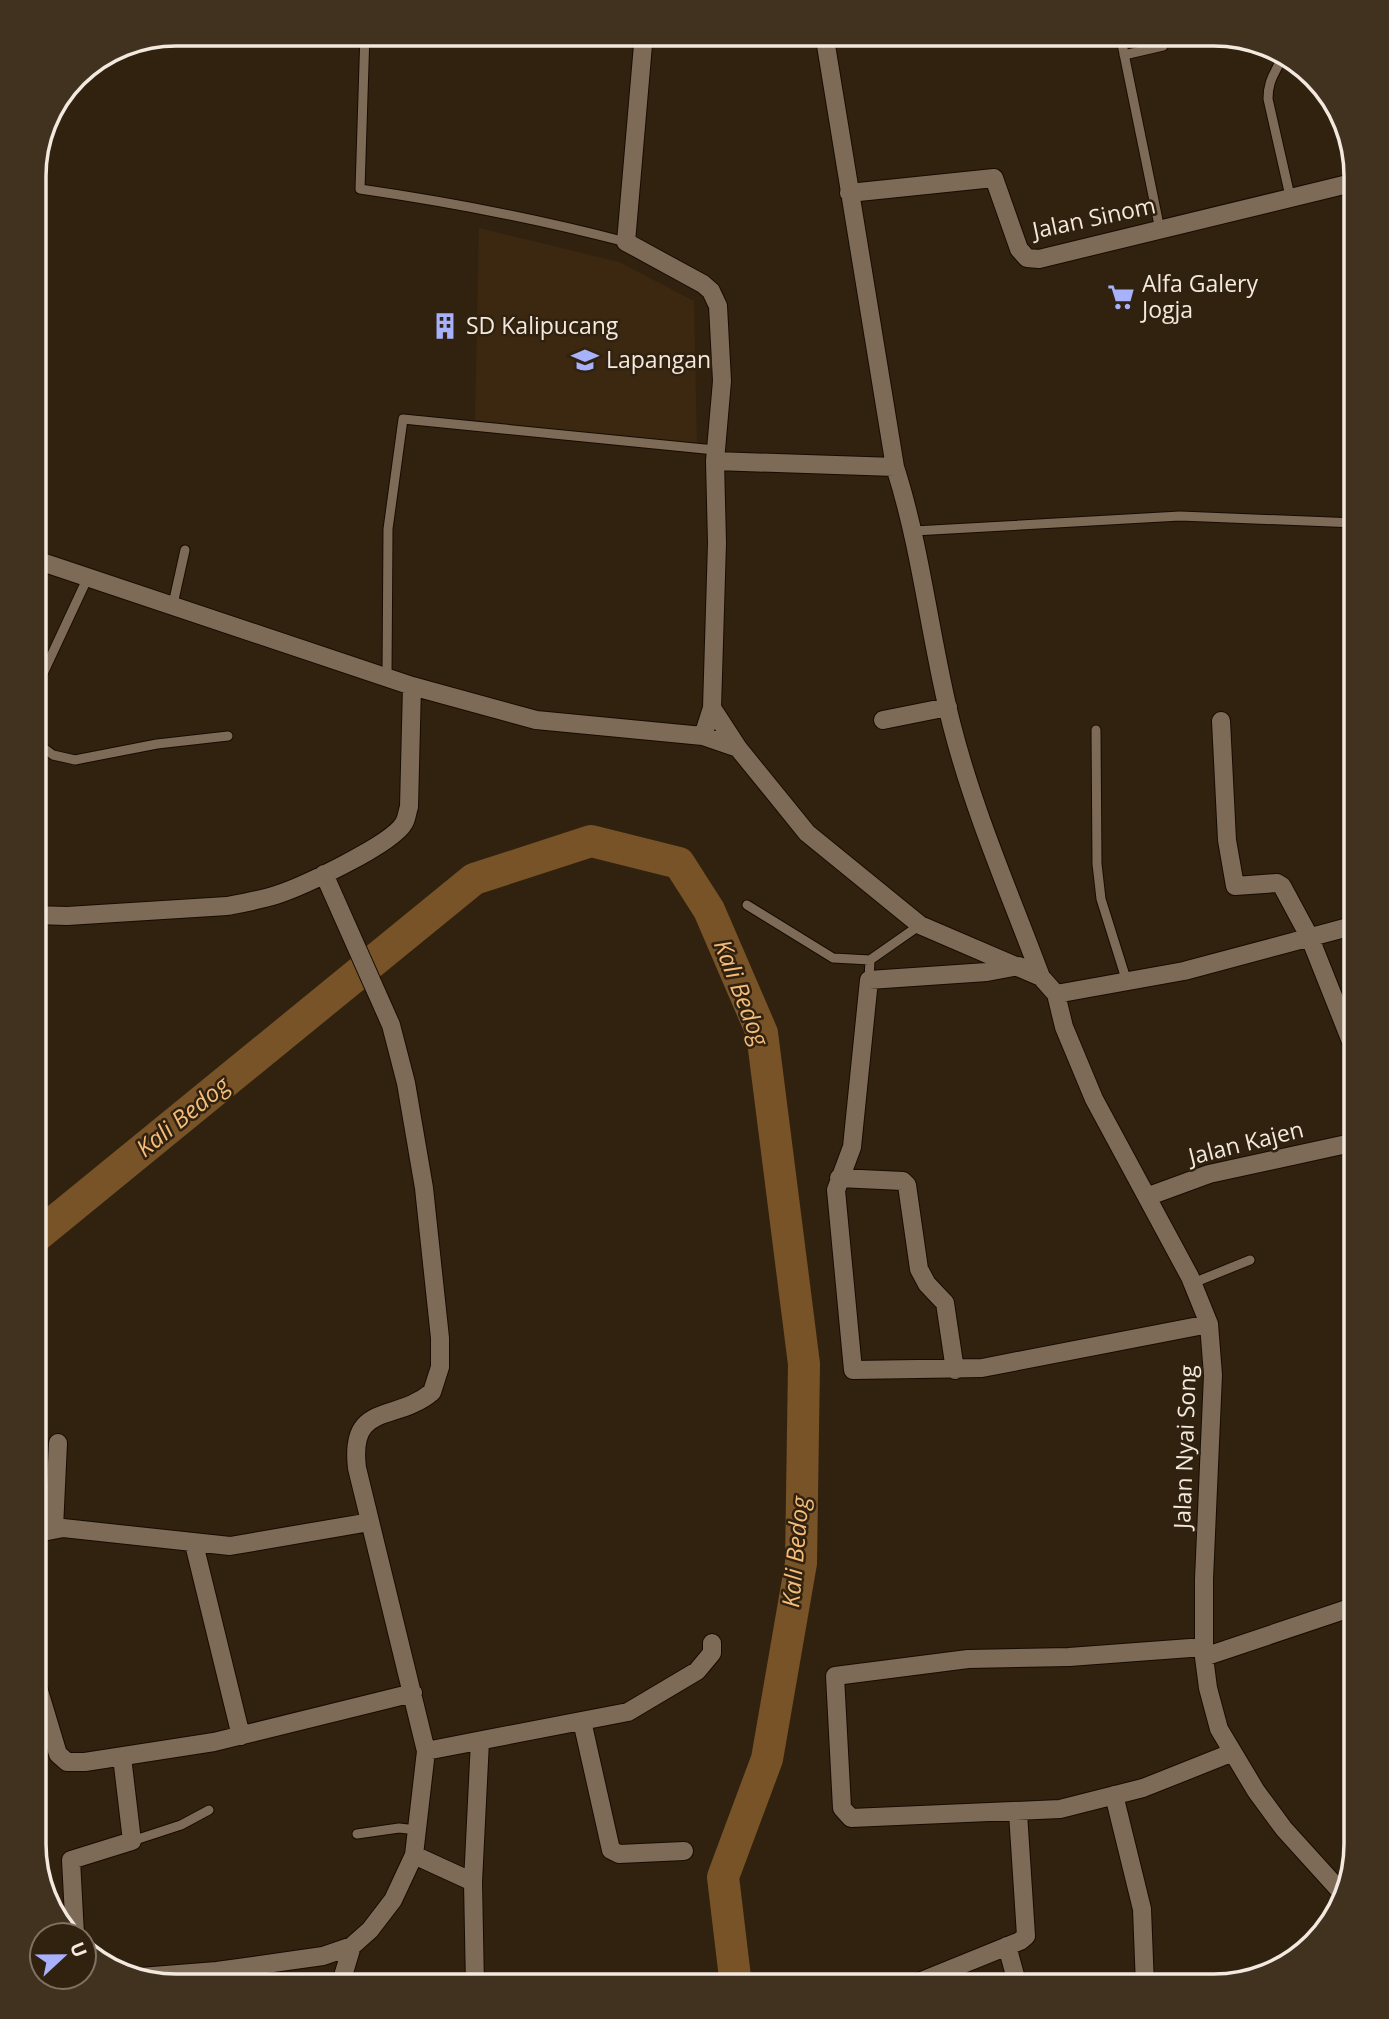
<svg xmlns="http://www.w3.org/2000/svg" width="1389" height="2019" font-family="'Open Sans',sans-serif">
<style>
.built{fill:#3c2811}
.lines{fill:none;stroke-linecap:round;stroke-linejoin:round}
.river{stroke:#775327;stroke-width:32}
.service-casing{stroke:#180b00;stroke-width:11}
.minor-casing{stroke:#180b00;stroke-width:20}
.service{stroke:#7d6b58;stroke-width:9}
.minor{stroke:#7d6b58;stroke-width:18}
.labels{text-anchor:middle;stroke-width:5;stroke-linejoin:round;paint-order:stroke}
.street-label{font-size:23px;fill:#f3e9de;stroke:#312210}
.poi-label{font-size:23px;fill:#f3e9de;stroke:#312210;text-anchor:start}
.water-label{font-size:24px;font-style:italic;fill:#f6bc7a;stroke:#312210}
.rim{fill:none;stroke:#f3e9de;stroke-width:3.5}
</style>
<rect width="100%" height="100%" fill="#312210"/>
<!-- built -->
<path class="built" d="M479,228L619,262L694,301L697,450L475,420Z"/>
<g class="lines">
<!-- river -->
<path class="river" d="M33,1239L474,879L591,841L679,863L709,910L762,1033L804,1364L801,1563L767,1759L723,1877L736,1986"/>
<defs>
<path id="service" d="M365,33L360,189C450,202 538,219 626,242
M1120,34L1160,230
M1282,52C1280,71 1268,74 1268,99L1290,196
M1124,55L1163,46
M914,531L1180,516L1356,523
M173,604L185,550
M387,676L388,529L403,419L715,450
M33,695L88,577
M1096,730L1097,864L1101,899L1127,982
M33,740L53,755L75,760L157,744L228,736
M747,905L833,958L870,960
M869,980L870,960L920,925
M33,1117V1081
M1193,1283L1250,1260
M357,1834L399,1828L417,1830
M132,1841L181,1825L209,1810"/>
<path id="minor" d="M644,33L626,242L703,284L711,291L718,306L722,381L715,461L717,543L712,708L703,736
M824,33L895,467C922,551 930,640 952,726C974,812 1010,894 1041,977
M849,193L994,178L1019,249L1027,258L1039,259L1356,182
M715,461L895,467
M33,559L412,686L536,720L703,736L738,748L807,833L920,925L1041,977L1056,994L1064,1027L1094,1099L1190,1277L1209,1324L1213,1375L1204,1579V1657L1208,1688L1219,1729L1256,1791L1284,1829L1342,1893
M712,708L738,748
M883,720L948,707
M1221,721L1227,840L1235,886L1277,883L1282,886L1310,938L1356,1054
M33,915L67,916L227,906C243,903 260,900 276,895C301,887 393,844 404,823C407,818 407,812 409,807L412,686
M1019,966L987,972L869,980L852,1147L836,1190L853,1370L982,1368L1209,1324
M1056,994L1184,971L1356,925
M839,1178L903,1181L907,1185L919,1269L927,1284L945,1303L955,1370
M1149,1196L1209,1174L1356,1142
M54,1528L58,1443
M33,1534L63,1528L230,1546L370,1522
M194,1544L241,1736
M1204,1647L1069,1657L968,1659L835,1676L842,1808L851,1818L1060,1809L1143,1788L1231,1753
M1204,1657L1356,1606
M33,1671L58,1754L67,1762H85L214,1742L413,1693
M582,1721L611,1850L619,1854L684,1851
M426,1751L628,1712L697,1671L712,1653V1643
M1114,1795L1142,1909L1145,1986
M414,1855L473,1882L475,1986
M473,1882L480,1741
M75,1935L71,1860L132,1841L122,1757
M1007,1946L1018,1986
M140,1977L217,1971L323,1956L352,1946L370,1930L393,1900L414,1855L426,1751L357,1468C349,1401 395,1423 432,1392L440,1367V1338L424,1188L406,1083L391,1025L324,874
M340,1986L352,1946
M909,1986L1020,1941L1026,1936L1018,1813"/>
</defs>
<!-- service casing -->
<use href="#service" class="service-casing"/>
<!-- minor casing -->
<use href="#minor" class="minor-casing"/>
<!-- service -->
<use href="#service" class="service"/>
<!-- minor -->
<use href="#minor" class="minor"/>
</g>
<!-- icons -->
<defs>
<symbol id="supermarket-bare" viewBox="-9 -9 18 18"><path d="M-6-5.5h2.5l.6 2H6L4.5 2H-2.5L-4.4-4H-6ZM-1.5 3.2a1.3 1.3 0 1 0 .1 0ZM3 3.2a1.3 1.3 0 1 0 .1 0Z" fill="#a7b1fc" stroke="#312210" stroke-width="2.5" paint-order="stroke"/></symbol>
<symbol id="building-bare" viewBox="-9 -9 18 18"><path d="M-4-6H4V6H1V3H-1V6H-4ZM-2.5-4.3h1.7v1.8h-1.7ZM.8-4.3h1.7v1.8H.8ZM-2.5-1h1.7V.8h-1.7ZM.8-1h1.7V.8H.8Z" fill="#a7b1fc" stroke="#312210" stroke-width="2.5" paint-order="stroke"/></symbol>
<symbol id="school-bare" viewBox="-9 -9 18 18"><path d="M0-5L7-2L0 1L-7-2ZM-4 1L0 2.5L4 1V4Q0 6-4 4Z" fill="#a7b1fc" stroke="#312210" stroke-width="2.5" paint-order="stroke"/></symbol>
</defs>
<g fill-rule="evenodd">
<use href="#supermarket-bare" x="1102" y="278" width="38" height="38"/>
<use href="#building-bare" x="426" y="307" width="38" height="38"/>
<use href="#school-bare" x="566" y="341" width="38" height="38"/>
</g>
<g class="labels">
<!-- street labels -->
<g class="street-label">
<text transform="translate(1094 218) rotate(-12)" y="8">Jalan Sinom</text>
<text transform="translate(1246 1143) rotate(-14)" y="8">Jalan Kajen</text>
<text transform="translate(1185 1447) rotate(-88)" y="8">Jalan Nyai Song</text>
</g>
<!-- poi labels -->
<g class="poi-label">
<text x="1142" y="292">Alfa Galery<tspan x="1142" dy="26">Jogja</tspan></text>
<text x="466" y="334">SD Kalipucang</text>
<text x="606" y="368">Lapangan</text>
</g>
<!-- water labels -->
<g class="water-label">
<text transform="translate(741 993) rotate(69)" y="8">Kali Bedog</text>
<text transform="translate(183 1117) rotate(-39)" y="8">Kali Bedog</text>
<text transform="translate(796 1552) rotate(-85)" y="8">Kali Bedog</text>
</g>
</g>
<!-- crop -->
<path d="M0 0H1389V2019H0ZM176 46H1214A130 130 0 0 1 1344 176V1844A130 130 0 0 1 1214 1974H176A130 130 0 0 1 46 1844V176A130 130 0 0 1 176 46Z" fill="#413220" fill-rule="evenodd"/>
<path class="rim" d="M176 46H1214A130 130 0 0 1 1344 176V1844A130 130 0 0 1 1214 1974H176A130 130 0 0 1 46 1844V176A130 130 0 0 1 176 46Z"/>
<!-- north arrow -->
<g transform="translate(63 1956) rotate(68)"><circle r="33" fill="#312210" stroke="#7f7262" stroke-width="2"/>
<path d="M0-5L12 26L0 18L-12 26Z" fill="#a7b1fc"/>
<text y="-10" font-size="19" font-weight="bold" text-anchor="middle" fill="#f3e9de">U</text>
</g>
</svg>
